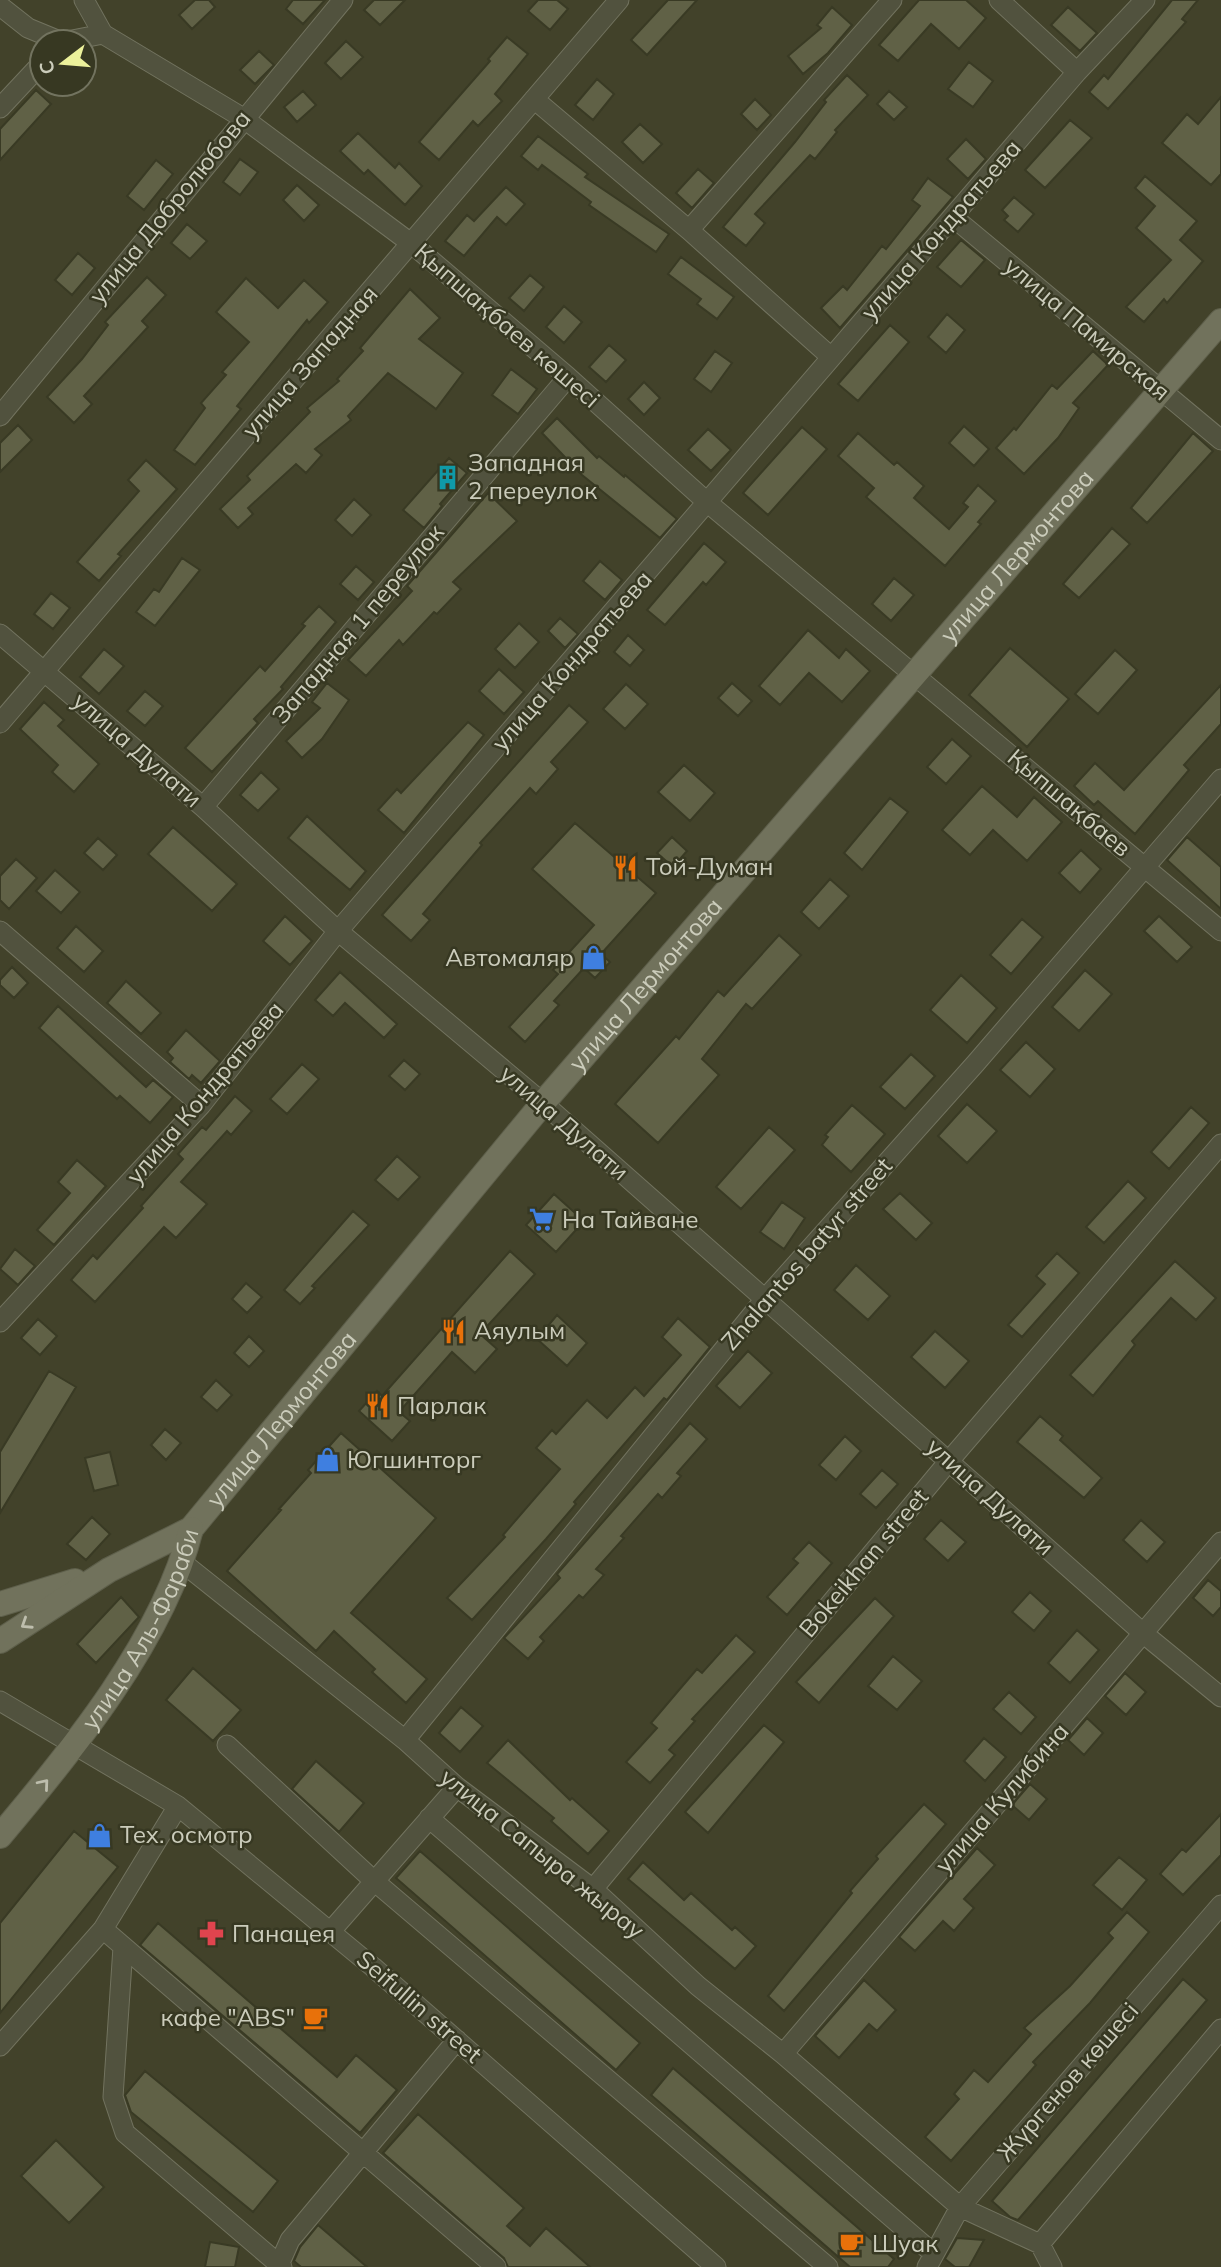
<svg xmlns="http://www.w3.org/2000/svg" width="1221" height="2267" font-family="Mulish,sans-serif">
<style>
.building{fill:#606146;stroke:#393a24;stroke-width:2}
.lines{fill:none;stroke-linecap:round;stroke-linejoin:round}
.minor-casing{stroke:#72735f;stroke-width:21}
.major-casing{stroke:#5e5f4b;stroke-width:26}
.minor{stroke:#51523e;stroke-width:19}
.major{stroke:#71725c;stroke-width:24}
.oneway{stroke:#bebead}
.labels{text-anchor:middle;stroke-width:5;stroke-linejoin:round;paint-order:stroke}
.street-label{font-size:24px;fill:#cbccbb;stroke:#373822}
.poi-label{font-size:24px;fill:#cbccbb;stroke:#373822;text-anchor:start}
</style>
<rect width="100%" height="100%" fill="#42422a"/>
<!-- building -->
<path class="building" d="M195,0H209L215,7L192,29L179,15Z
M293,0H325L303,24L286,9Z
M374,0H405L380,25L364,10Z
M538,0H557L568,9L550,30L528,11Z
M668,0H697L647,55L631,40Z
M919,0H966L986,18L959,49L931,24L898,61L879,45Z
M1172,0H1198L1182,19L1186,22L1108,109L1089,92L1104,75L1108,79Z
M832,7L852,25L828,53L803,74L788,56L821,28L817,25Z
M1068,7L1097,33L1080,51L1051,25Z
M507,37L528,54L495,94L502,101L478,126L473,121L439,160L419,142L490,61L488,59Z
M346,41L363,57L341,79L325,63Z
M259,51L274,65L255,84L240,70Z
M969,62L993,81L973,107L948,89Z
M847,75L868,95L835,130L837,132L815,159L810,155L755,214L765,223L746,246L723,227L795,142L826,102L824,100Z
M597,79L614,94L593,120L575,105Z
M36,90L51,104L0,160V129Z
M303,91L316,105L297,122L284,107Z
M889,91L907,107L894,120L877,104Z
M1221,97V174L1211,185L1162,143L1187,114L1198,124Z
M755,99L771,115L757,130L741,114Z
M1070,120L1092,138L1045,188L1025,170Z
M640,124L662,144L643,163L622,142Z
M358,133L395,168L399,163L422,186L405,205L368,170L364,174L340,151Z
M538,136L588,174L585,177L669,234L656,252L589,205L591,202L542,165L538,170L521,156Z
M966,139L986,159L968,179L947,159Z
M240,159L258,172L240,195L223,182Z
M156,160L173,174L144,210L127,196Z
M698,169L714,183L692,208L676,193Z
M1145,176L1197,221L1180,240L1203,261L1167,303L1164,299L1144,322L1126,307L1171,260L1136,228L1155,206L1135,188Z
M928,178L953,197L840,328L821,308L843,286L847,290L882,246L886,249L920,206L912,200Z
M297,185L319,205L304,221L283,200Z
M506,187L525,204L506,225L497,217L464,256L445,241L467,215L474,221Z
M1014,197L1034,214L1018,232L1004,220L1008,216L1002,210Z
M187,224L207,241L190,259L171,243Z
M961,240L985,260L961,287L937,267Z
M78,253L95,268L72,295L55,280Z
M681,257L734,297L717,319L697,304L701,299L668,274Z
M530,275L544,287L524,311L509,298Z
M147,277L166,295L142,321L148,327L84,396L92,404L74,423L47,397L82,359L108,325L105,322Z
M246,278L278,308L304,280L328,302L309,323L307,320L237,406L241,409L195,465L174,450L205,408L201,403L226,375L222,372L249,342L216,312Z
M410,289L440,318L419,339L463,373L436,409L388,373L348,416L351,420L315,449L322,455L306,473L296,464L248,508L253,514L238,528L220,509L250,480L247,476L310,412L307,408L339,381L337,379L363,351L360,348Z
M564,306L582,322L564,343L546,327Z
M947,314L965,330L946,353L928,337Z
M890,325L909,342L858,401L838,384Z
M609,345L626,360L606,382L589,367Z
M715,351L732,363L711,392L694,379Z
M1093,351L1108,365L1073,403L1079,408L1058,438L1024,474L996,448L1014,428L1016,430L1052,385L1057,389Z
M511,369L537,389L518,414L492,395Z
M644,382L660,398L644,415L628,399Z
M557,418L597,458L599,456L624,477L625,475L677,519L660,538L582,475L542,433Z
M18,425L32,440L0,472V443Z
M964,426L989,449L974,466L949,443Z
M802,427L827,449L768,515L743,493Z
M708,429L731,450L711,471L688,450Z
M858,433L894,465L897,462L924,486L914,498L949,529L968,507L963,503L978,485L996,501L978,522L981,524L945,566L866,497L874,488L838,456Z
M1193,433L1213,451L1147,523L1131,508Z
M449,458L467,473L440,504L442,506L424,528L403,510Z
M146,460L177,489L118,554L121,556L99,581L77,562L139,491L128,480Z
M488,493L517,521L453,582L461,589L437,614L434,612L403,645L399,640L366,676L348,660L412,591L407,586Z
M354,499L371,515L352,536L335,520Z
M1112,528L1130,544L1079,598L1063,584Z
M704,543L726,562L706,585L703,582L665,625L647,610Z
M182,558L200,570L155,626L136,612L154,589L159,592Z
M600,561L622,580L605,600L583,581Z
M356,566L374,582L358,600L340,584Z
M894,578L914,595L891,621L872,604Z
M51,593L70,608L53,629L34,614Z
M319,606L336,622L281,687L283,689L254,719L258,723L212,772L185,748L260,666L265,671L305,626L302,624Z
M560,618L578,634L565,648L548,631Z
M519,623L539,642L515,668L495,649Z
M808,630L839,658L846,649L870,671L842,702L809,673L780,705L759,686Z
M628,635L644,650L630,666L614,652Z
M1010,648L1069,699L1027,747L969,695Z
M104,649L124,666L99,694L80,677Z
M1115,650L1137,670L1098,714L1075,694Z
M499,669L524,692L504,714L479,691Z
M327,683L349,700L322,739L302,758L286,741L320,708L312,702Z
M732,683L752,701L738,716L718,698Z
M626,684L648,704L625,729L603,709Z
M1221,685V724L1184,765L1189,770L1135,834L1098,801L1094,805L1074,786L1095,763L1124,790Z
M145,691L163,706L145,726L127,711Z
M44,702L64,720L58,726L99,764L74,792L52,772L58,765L20,729Z
M569,705L588,722L551,762L558,769L536,794L530,788L480,843L482,845L423,914L430,920L411,941L382,915Z
M468,722L484,735L404,833L378,810L397,789L401,793Z
M952,739L971,756L946,784L927,767Z
M684,765L715,793L690,821L658,792Z
M261,772L279,789L258,811L240,795Z
M982,786L1017,817L1034,797L1062,822L1027,861L993,830L970,855L942,830Z
M890,798L908,812L862,870L844,853Z
M307,816L366,871L350,890L288,838Z
M575,823L656,893L601,954L610,962L595,978L584,968L554,1001L559,1005L525,1042L509,1027L558,974L553,970L594,925L532,869Z
M173,827L237,884L212,911L148,854Z
M672,837L687,851L673,867L657,853Z
M1187,837L1221,867V909L1167,860Z
M98,838L117,855L103,870L84,853Z
M1081,850L1101,869L1080,893L1059,873Z
M16,859L37,878L9,909L0,900V876Z
M55,870L80,892L61,913L36,891Z
M830,879L849,896L819,929L801,912Z
M285,916L312,941L290,965L263,941Z
M1159,916L1192,947L1177,962L1144,931Z
M1022,919L1043,937L1011,974L990,955Z
M76,926L103,951L84,972L57,948Z
M779,935L801,955L752,1009L746,1004L702,1059L719,1075L658,1143L615,1104L676,1036L679,1039L718,991L724,996Z
M12,967L28,983L14,998L0,985V980Z
M1085,970L1112,994L1079,1031L1052,1007Z
M340,972L397,1024L384,1038L345,1003L333,1016L315,1000Z
M961,975L997,1008L967,1043L930,1010Z
M126,981L161,1013L141,1034L107,1003Z
M58,1006L146,1087L153,1080L173,1097L150,1123L120,1096L117,1099L39,1028Z
M186,1030L220,1061L201,1083L192,1075L189,1079L170,1062L173,1058L167,1052Z
M1026,1042L1055,1069L1030,1097L1000,1070Z
M911,1054L935,1076L905,1109L880,1087Z
M404,1060L420,1074L405,1090L389,1076Z
M302,1064L319,1079L287,1114L270,1099Z
M235,1096L252,1111L231,1135L227,1131L181,1182L207,1204L176,1238L164,1227L95,1302L71,1280L93,1255L97,1259L143,1208L141,1206L183,1159L178,1154L202,1127L206,1130Z
M967,1104L997,1131L967,1163L938,1136Z
M852,1105L885,1134L851,1172L822,1145L828,1137L825,1135Z
M1191,1107L1209,1123L1169,1169L1151,1152Z
M769,1127L795,1150L741,1209L716,1187Z
M397,1156L420,1177L398,1200L375,1180Z
M77,1160L106,1186L54,1245L37,1230L70,1193L58,1182Z
M1128,1181L1146,1198L1104,1243L1086,1227Z
M900,1193L932,1223L916,1240L883,1209Z
M554,1194L584,1221L556,1252L526,1225Z
M782,1202L805,1218L784,1249L760,1232Z
M353,1211L369,1225L312,1286L315,1288L300,1304L284,1290Z
M15,1249L35,1266L18,1285L0,1269Z
M510,1251L535,1274L480,1334L497,1349L475,1373L452,1352L399,1412L410,1421L392,1441L359,1411L377,1391L382,1396Z
M1057,1253L1079,1273L1022,1337L1008,1325L1045,1284L1036,1276Z
M1175,1261L1216,1298L1196,1320L1171,1298L1132,1341L1135,1345L1093,1396L1070,1375Z
M856,1265L890,1296L868,1320L834,1290Z
M246,1283L262,1297L247,1313L232,1299Z
M557,1315L587,1343L567,1366L537,1339Z
M678,1318L710,1347L667,1400L664,1398L574,1502L576,1504L546,1539L472,1620L447,1598L505,1537L503,1535L560,1469L536,1448L552,1430L556,1434L587,1400L607,1418L635,1387L644,1396L681,1355L662,1337Z
M38,1319L57,1336L40,1355L21,1338Z
M935,1331L969,1361L945,1388L911,1357Z
M249,1336L264,1351L249,1367L234,1353Z
M748,1351L772,1373L740,1408L716,1386Z
M49,1371L76,1387L0,1513V1452Z
M216,1380L232,1395L217,1411L201,1397Z
M1040,1416L1063,1436L1060,1440L1102,1478L1084,1498L1017,1442Z
M690,1423L707,1439L677,1473L681,1476L662,1498L658,1494L621,1536L624,1538L596,1569L604,1575L583,1598L579,1595L540,1637L544,1641L528,1659L504,1638L560,1578L557,1574Z
M165,1429L181,1443L166,1460L151,1445Z
M341,1433L436,1518L351,1613L427,1679L406,1703L372,1672L375,1669L334,1631L316,1651L227,1571L281,1510L279,1509L311,1473L308,1470Z
M845,1436L861,1451L836,1480L819,1465Z
M110,1452L118,1485L94,1491L85,1458Z
M882,1470L898,1484L876,1508L860,1494Z
M92,1517L110,1534L86,1560L67,1544Z
M941,1520L966,1542L948,1561L924,1539Z
M1141,1520L1165,1542L1147,1562L1123,1540Z
M809,1542L832,1563L787,1615L767,1597L798,1563L793,1559Z
M1208,1580L1221,1591V1607L1213,1616L1193,1598Z
M1030,1592L1051,1611L1034,1631L1012,1612Z
M121,1597L139,1617L96,1663L77,1644Z
M875,1598L894,1616L819,1703L796,1682Z
M1077,1630L1099,1650L1070,1683L1048,1663Z
M736,1635L755,1652L692,1719L695,1721L669,1750L675,1755L650,1783L626,1762L657,1728L651,1723L679,1690L697,1669L702,1673Z
M893,1656L922,1681L897,1710L868,1686Z
M193,1668L241,1710L213,1741L166,1700Z
M1125,1673L1146,1692L1126,1715L1105,1696Z
M1009,1692L1036,1717L1021,1734L993,1709Z
M461,1707L483,1726L460,1752L439,1733Z
M1087,1718L1103,1733L1084,1755L1068,1740Z
M764,1725L784,1742L708,1833L685,1812Z
M984,1738L1006,1757L985,1781L964,1761Z
M508,1740L570,1800L572,1798L609,1831L588,1854L551,1821L554,1818L487,1763Z
M316,1761L364,1803L339,1832L292,1789Z
M1030,1784L1047,1799L1029,1820L1012,1805Z
M924,1804L946,1824L784,2011L768,1996L852,1893L850,1891L878,1859L876,1856Z
M1221,1814V1855L1183,1895L1160,1874L1182,1849L1186,1852Z
M74,1831L118,1867L0,2013V1923Z
M977,1848L995,1865L964,1899L974,1908L954,1931L943,1921L915,1951L899,1937Z
M420,1851L640,2043L616,2070L396,1878Z
M1119,1857L1147,1880L1122,1910L1093,1885Z
M643,1862L684,1900L691,1893L732,1930L735,1927L756,1946L735,1969L628,1879Z
M1127,1912L1149,1932L1090,2003L1033,2062L1036,2065L951,2161L925,2137L959,2099L954,2094L974,2070L988,2082L1031,2034L1024,2028L1070,1986L1113,1938L1108,1933Z
M158,1923L337,2077L356,2055L397,2090L360,2133L140,1945Z
M1183,1979L1207,2000L1018,2220L1010,2217L992,2201Z
M864,1980L896,2010L877,2031L869,2024L839,2058L815,2036Z
M673,2068L894,2259L888,2267H850L651,2095Z
M145,2071L278,2181L253,2212L131,2112L125,2095Z
M418,2114L524,2208L507,2226L530,2246L546,2228L590,2267H508L504,2258L383,2153Z
M56,2140L104,2187L69,2223L21,2176Z
M318,2225L367,2267H301L294,2261L300,2247Z
M957,2238L984,2240L969,2267H955L945,2259Z
M210,2242L239,2247L235,2267H205Z"/>
<g class="lines">
<defs>
<path id="minor" d="M84,0L103,34L243,118L412,244L568,377L708,503L1221,931
M999,0L1077,72
M0,6L28,28L62,42L103,34
M534,99L689,230L831,357
M0,108L42,63
M953,217L1221,440
M689,230L892,0
M0,416L343,0
M0,634L203,807L338,931L543,1103L1144,1634L1221,1697
M0,723L619,0
M203,807L568,377
M0,931L201,1105
M0,1322L201,1105L338,931L1077,72L1145,0
M183,1563L405,1740L457,1787L593,1889L698,1986L783,2054L960,2207L1040,2244
M0,1701L178,1806L373,1967L716,2267
M405,1740L765,1299L975,1064L1221,779
M227,1745L373,1880L828,2267
M429,1818L934,2254
M593,1889L949,1461L1221,1144
M103,1929L496,2267
M330,1932L457,1787
M123,1947L113,2097L125,2133L282,2267
M0,2046L103,1929L178,1806
M783,2054L1221,1542
M278,2267L290,2240L457,2040
M927,2267L960,2207L1221,1905
M1052,2267L1040,2244L1221,2029"/>
<g id="major">
<path d="M0,1604L75,1581"/>
<path id="s1" d="M0,1641L109,1570L191,1529L543,1103L1221,321"/>
<path id="s2" d="M0,1836C72,1751 164,1638 191,1529"/>
</g>
</defs>
<!-- minor casing -->
<use href="#minor" class="minor-casing"/>
<!-- major casing -->
<use href="#major" class="major-casing"/>
<!-- minor -->
<use href="#minor" class="minor"/>
<!-- major -->
<use href="#major" class="major"/>
</g>
<!-- one-way arrows -->
<defs><path id="oneway-chevron" d="M-2-3.5L2.5 0L-2 3.5" fill="none" stroke-width="1.6" stroke-linecap="round" stroke-linejoin="round" transform="scale(1.75)"/></defs>
<g class="oneway">
<use href="#oneway-chevron" transform="translate(26 1624) rotate(147)"/>
<use href="#oneway-chevron" transform="translate(44 1784) rotate(-50)"/>
</g>
<!-- icons -->
<defs>
<symbol id="building-bare" viewBox="-9 -9 18 18"><path d="M-4-6H4V6H1V3H-1V6H-4ZM-2.5-4.3h1.7v1.8h-1.7ZM.8-4.3h1.7v1.8H.8ZM-2.5-1h1.7V.8h-1.7ZM.8-1h1.7V.8H.8Z" fill="#0f9aa8" stroke="#373822" stroke-width="2.5" paint-order="stroke"/></symbol>
<symbol id="restaurant-bare" viewBox="-9 -9 18 18"><path d="M-5-6h1v4h1v-4h1v4h1v-4h1v5L-1.5 .5V6h-2V.5L-5-1ZM5-6V6H3V1.5H1.5Q1.5-4 5-6Z" fill="#e8710a" stroke="#373822" stroke-width="2.5" paint-order="stroke"/></symbol>
<symbol id="shop-bare" viewBox="-9 -9 18 18"><path d="M-5-2.5h2.3a2.7 3.5 0 0 1 5.4 0H5L5.5 6h-11ZM-1.5-2.5h3a1.5 2.3 0 0 0-3 0Z" fill="#3f7fe0" stroke="#373822" stroke-width="2.5" paint-order="stroke"/></symbol>
<symbol id="supermarket-bare" viewBox="-9 -9 18 18"><path d="M-6-5.5h2.5l.6 2H6L4.5 2H-2.5L-4.4-4H-6ZM-1.5 3.2a1.3 1.3 0 1 0 .1 0ZM3 3.2a1.3 1.3 0 1 0 .1 0Z" fill="#3f7fe0" stroke="#373822" stroke-width="2.5" paint-order="stroke"/></symbol>
<symbol id="pharmacy-bare" viewBox="-9 -9 18 18"><path d="M-2-6h4v4h4v4h-4v4h-4v-4h-4v-4h4Z" fill="#e0444e" stroke="#373822" stroke-width="2.5" paint-order="stroke"/></symbol>
<symbol id="cafe-bare" viewBox="-9 -9 18 18"><path d="M-5.5-4.5H6V0H3Q3 3.5 0 3.5H-2.5Q-5.5 3.5-5.5 0ZM3-3.2v2h1.7v-2ZM-6 4.5H4V6H-6Z" fill="#e8710a" stroke="#373822" stroke-width="2.5" paint-order="stroke"/></symbol>
</defs>
<g fill-rule="evenodd">
<use href="#building-bare" x="430" y="460" width="35" height="35"/>
<use href="#restaurant-bare" x="608" y="850" width="35" height="35"/>
<use href="#shop-bare" x="576" y="940" width="35" height="35"/>
<use href="#supermarket-bare" x="524" y="1202" width="35" height="35"/>
<use href="#restaurant-bare" x="436" y="1314" width="35" height="35"/>
<use href="#restaurant-bare" x="360" y="1388" width="35" height="35"/>
<use href="#shop-bare" x="310" y="1442" width="35" height="35"/>
<use href="#shop-bare" x="82" y="1818" width="35" height="35"/>
<use href="#pharmacy-bare" x="194" y="1916" width="35" height="35"/>
<use href="#cafe-bare" x="298" y="2000" width="35" height="35"/>
<use href="#cafe-bare" x="834" y="2226" width="35" height="35"/>
</g>
<g class="labels">
<!-- street labels -->
<g class="street-label">
<text transform="translate(170 207) rotate(-51)" y="8">улица Добролюбова</text>
<text transform="translate(941 230) rotate(-49)" y="8">улица Кондратьева</text>
<text transform="translate(507 326) rotate(41)" y="8">Қыпшақбаев көшесі</text>
<text transform="translate(1087 329) rotate(40)" y="8">улица Памирская</text>
<text transform="translate(310 362) rotate(-49)" y="8">улица Западная</text>
<text dy="8" stroke="none"><textPath href="#s1" startOffset="1498">улица Лермонтова</textPath></text>
<text transform="translate(358 624) rotate(-50)" y="8">Западная 1 переулок</text>
<text transform="translate(572 661) rotate(-49)" y="8">улица Кондратьева</text>
<text transform="translate(137 750) rotate(41)" y="8">улица Дулати</text>
<text transform="translate(1069 803) rotate(40)" y="8">Қыпшақбаев</text>
<text dy="8" stroke="none"><textPath href="#s1" startOffset="931">улица Лермонтова</textPath></text>
<text transform="translate(205 1093) rotate(-50)" y="8">улица Кондратьева</text>
<text transform="translate(564 1123) rotate(41)" y="8">улица Дулати</text>
<text transform="translate(807 1254) rotate(-49)" y="8">Zhalantos batyr street</text>
<text dy="8" stroke="none"><textPath href="#s1" startOffset="364">улица Лермонтова</textPath></text>
<text transform="translate(990 1497) rotate(42)" y="8">улица Дулати</text>
<text transform="translate(864 1563) rotate(-50)" y="8">Bokeikhan street</text>
<text dy="8" stroke="none"><textPath href="#s2" startOffset="252">улица Аль-Фараби</textPath></text>
<text transform="translate(1002 1798) rotate(-49)" y="8">улица Кулибина</text>
<text transform="translate(542 1854) rotate(39)" y="8">улица Сапыра жырау</text>
<text transform="translate(419 2007) rotate(41)" y="8">Seifullin street</text>
<text transform="translate(1068 2082) rotate(-49)" y="8">Жүргенов көшесі</text>
</g>
<!-- poi labels -->
<g class="poi-label">
<text x="468" y="471">Западная<tspan x="468" dy="28">2 переулок</tspan></text>
<text x="646" y="875">Той-Думан</text>
<text x="574" y="966" text-anchor="end">Автомаляр</text>
<text x="562" y="1228">На Тайване</text>
<text x="474" y="1339">Аяулым</text>
<text x="397" y="1414">Парлак</text>
<text x="347" y="1468">Югшинторг</text>
<text x="120" y="1843">Тех. осмотр</text>
<text x="232" y="1942">Панацея</text>
<text x="295" y="2026" text-anchor="end">кафе "ABS"</text>
<text x="872" y="2252">Шуак</text>
</g>
</g>
<!-- north arrow -->
<g transform="translate(63 63) rotate(254)"><circle r="33" fill="#373822" stroke="#72735f" stroke-width="2"/>
<path d="M0-5L12 26L0 18L-12 26Z" fill="#ecf19b"/>
<text y="-10" font-size="19" font-weight="bold" text-anchor="middle" fill="#cbccbb">С</text>
</g>
</svg>
